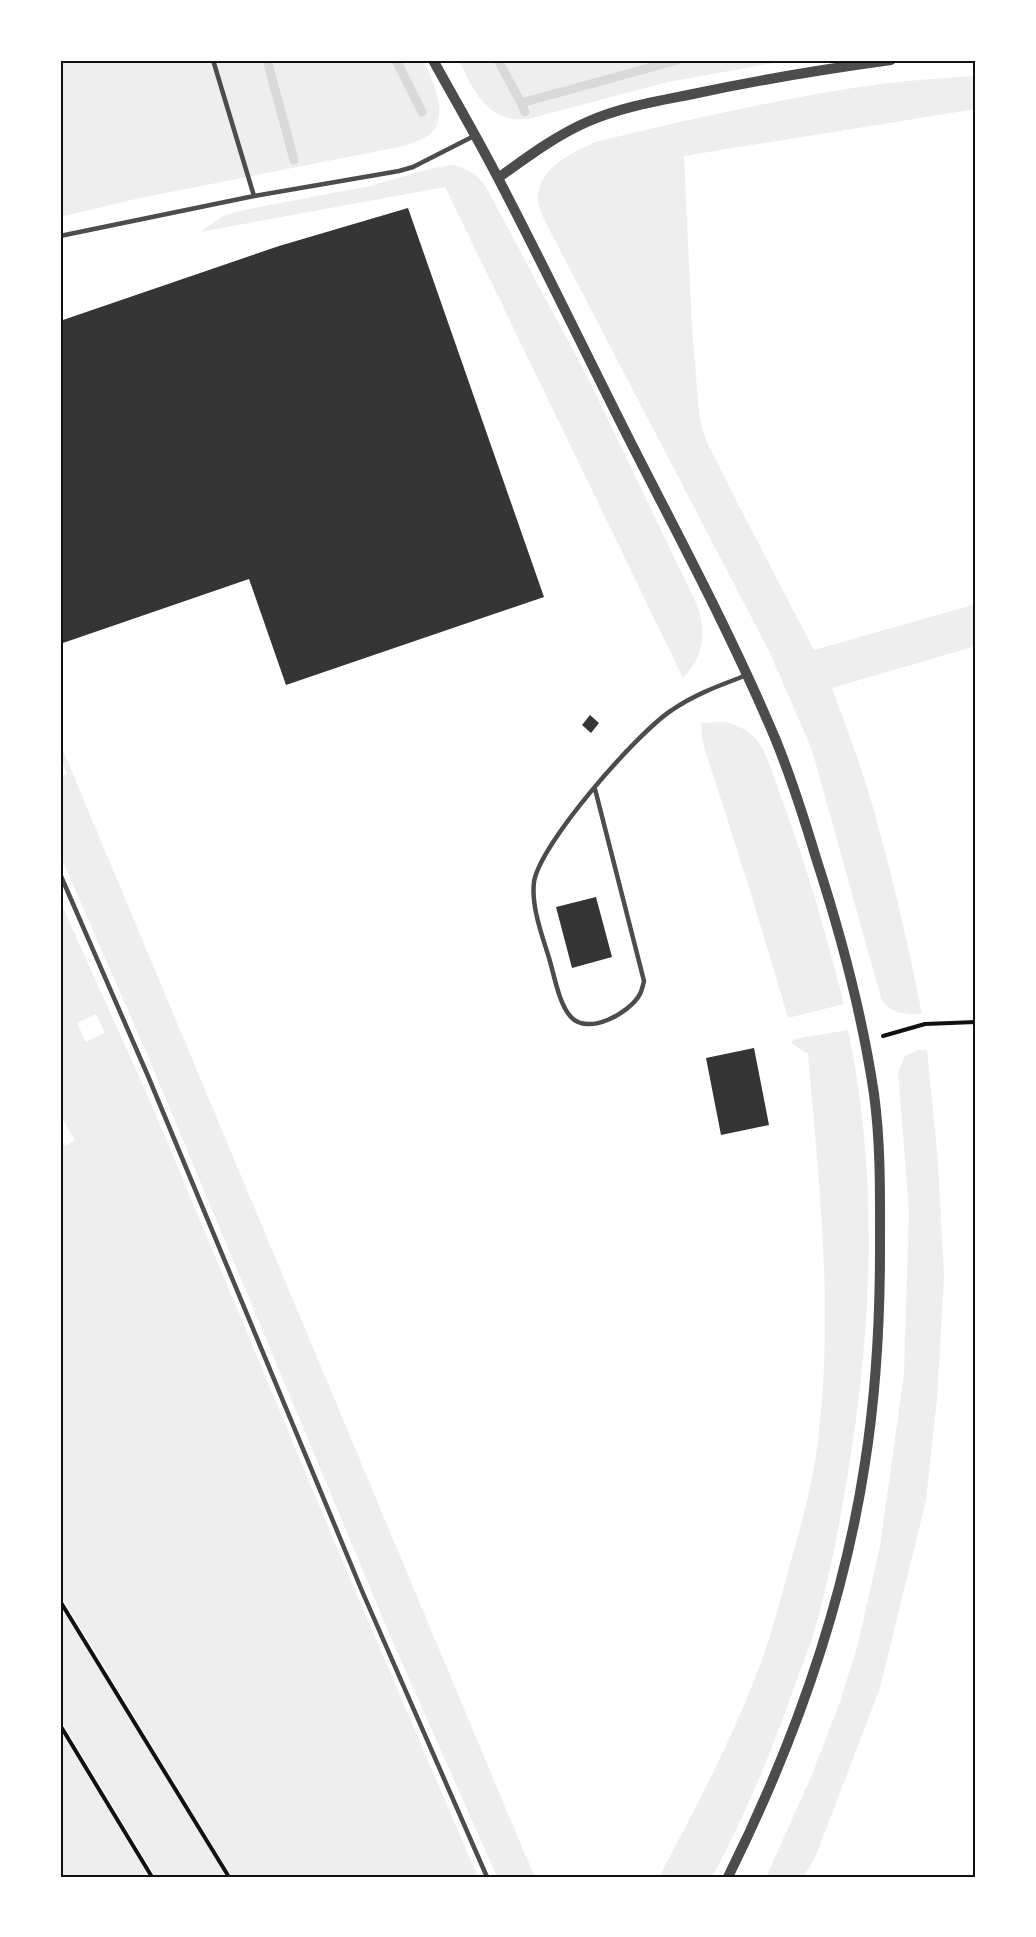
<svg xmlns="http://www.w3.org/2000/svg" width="1036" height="1937" font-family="Raleway,sans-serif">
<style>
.green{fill:#eee;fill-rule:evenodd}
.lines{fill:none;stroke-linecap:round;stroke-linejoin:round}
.stream{stroke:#d9d9d9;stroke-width:9}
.building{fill:#353535}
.path{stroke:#111;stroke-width:4}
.service{stroke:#4c4c4c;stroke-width:4.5}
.tertiary{stroke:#4c4c4c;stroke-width:10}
.neatline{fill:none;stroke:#111;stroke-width:2}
</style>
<rect width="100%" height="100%" fill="#fff"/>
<!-- green -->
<path class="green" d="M60,60H423C433,80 450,116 430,134C423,140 412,143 404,146L140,198L60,217Z
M458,60H790L668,82L528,119C486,123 475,91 458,60Z
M976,76V109L684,156L692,328L699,412L702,429L708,444L741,510L814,650L976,604V646L832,688C848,731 864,774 876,818C894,883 909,948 922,1014C905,1014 890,1015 881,998L812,750L769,651L549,229C545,220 538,209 538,198C537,169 576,149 599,141C692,119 786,97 881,84C912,80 944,78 976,76Z
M451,165C467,167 477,174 486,187L589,380L697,605C707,633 704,656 683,678L445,187L200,232L223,216L244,210L370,186L429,169Z
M725,722C737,725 748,730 756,739C768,754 773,776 780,794C806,863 826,933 844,1004L788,1018L752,897L702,740L701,723Z
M60,743L519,1840L535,1877H497L391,1638L146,1052L60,855V777L67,774L60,757Z
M60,901L151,1103L340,1555L478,1877H232L60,1594V1137L65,1146L75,1140L60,1115ZM96,1014L105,1033L86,1042L77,1023Z
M848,1030C881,1185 871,1348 843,1502C835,1548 825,1595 812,1639C805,1659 797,1679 790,1699C768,1760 743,1820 712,1877H659C698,1804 737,1730 765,1651C775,1623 782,1593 790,1564C802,1523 813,1482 818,1440C834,1312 819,1182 808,1054L791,1043L794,1039Z
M919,1050H927L938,1162L944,1276L937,1399L926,1500L880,1688L815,1858L803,1877H766L811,1777L840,1702L858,1644L880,1546L904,1374L909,1210L898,1072L905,1056Z
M60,1605L227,1877H156L60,1719Z
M60,1730L149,1877H60Z"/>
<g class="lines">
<!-- stream -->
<path class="stream" d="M267,60L294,160
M396,60L422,112
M498,60L521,103
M525,112L521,103L678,60"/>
</g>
<!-- building -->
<path class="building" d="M408,208L544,597L286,685L249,579L60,644V321L279,246Z
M590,715L599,723L591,733L582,725Z
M596,897L612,957L572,968L556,907Z
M754,1048L769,1125L721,1135L706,1058Z"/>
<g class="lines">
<!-- path -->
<path class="path" d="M883,1036L925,1024L976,1022
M60,1601L229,1877
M60,1725L152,1877"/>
<!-- service -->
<path class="service" d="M213,60L254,196
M60,236L254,196L399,171L413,167L474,136
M595,789L644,981C643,985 642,990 640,994C630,1013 588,1036 571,1017C559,1005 554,974 549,958C542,935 531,906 534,882C540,843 638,732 672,710C695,694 721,685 747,675
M60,874L148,1076L362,1591L487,1877"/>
<!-- tertiary -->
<path class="tertiary" d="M433,60C455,100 478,139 499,180C544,266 586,354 630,441C680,539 732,636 775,738C791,777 804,818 816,858C841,935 862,1013 874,1094C881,1145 880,1198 880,1249C880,1320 876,1393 865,1463C843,1608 793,1746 728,1877
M498,178C526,158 555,136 587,122C620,107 658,101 693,94C758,80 825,69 891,60"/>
</g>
<!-- border -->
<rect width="1036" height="1937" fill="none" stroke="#ffffff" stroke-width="123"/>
<rect x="62" y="62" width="912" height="1814" class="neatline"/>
</svg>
